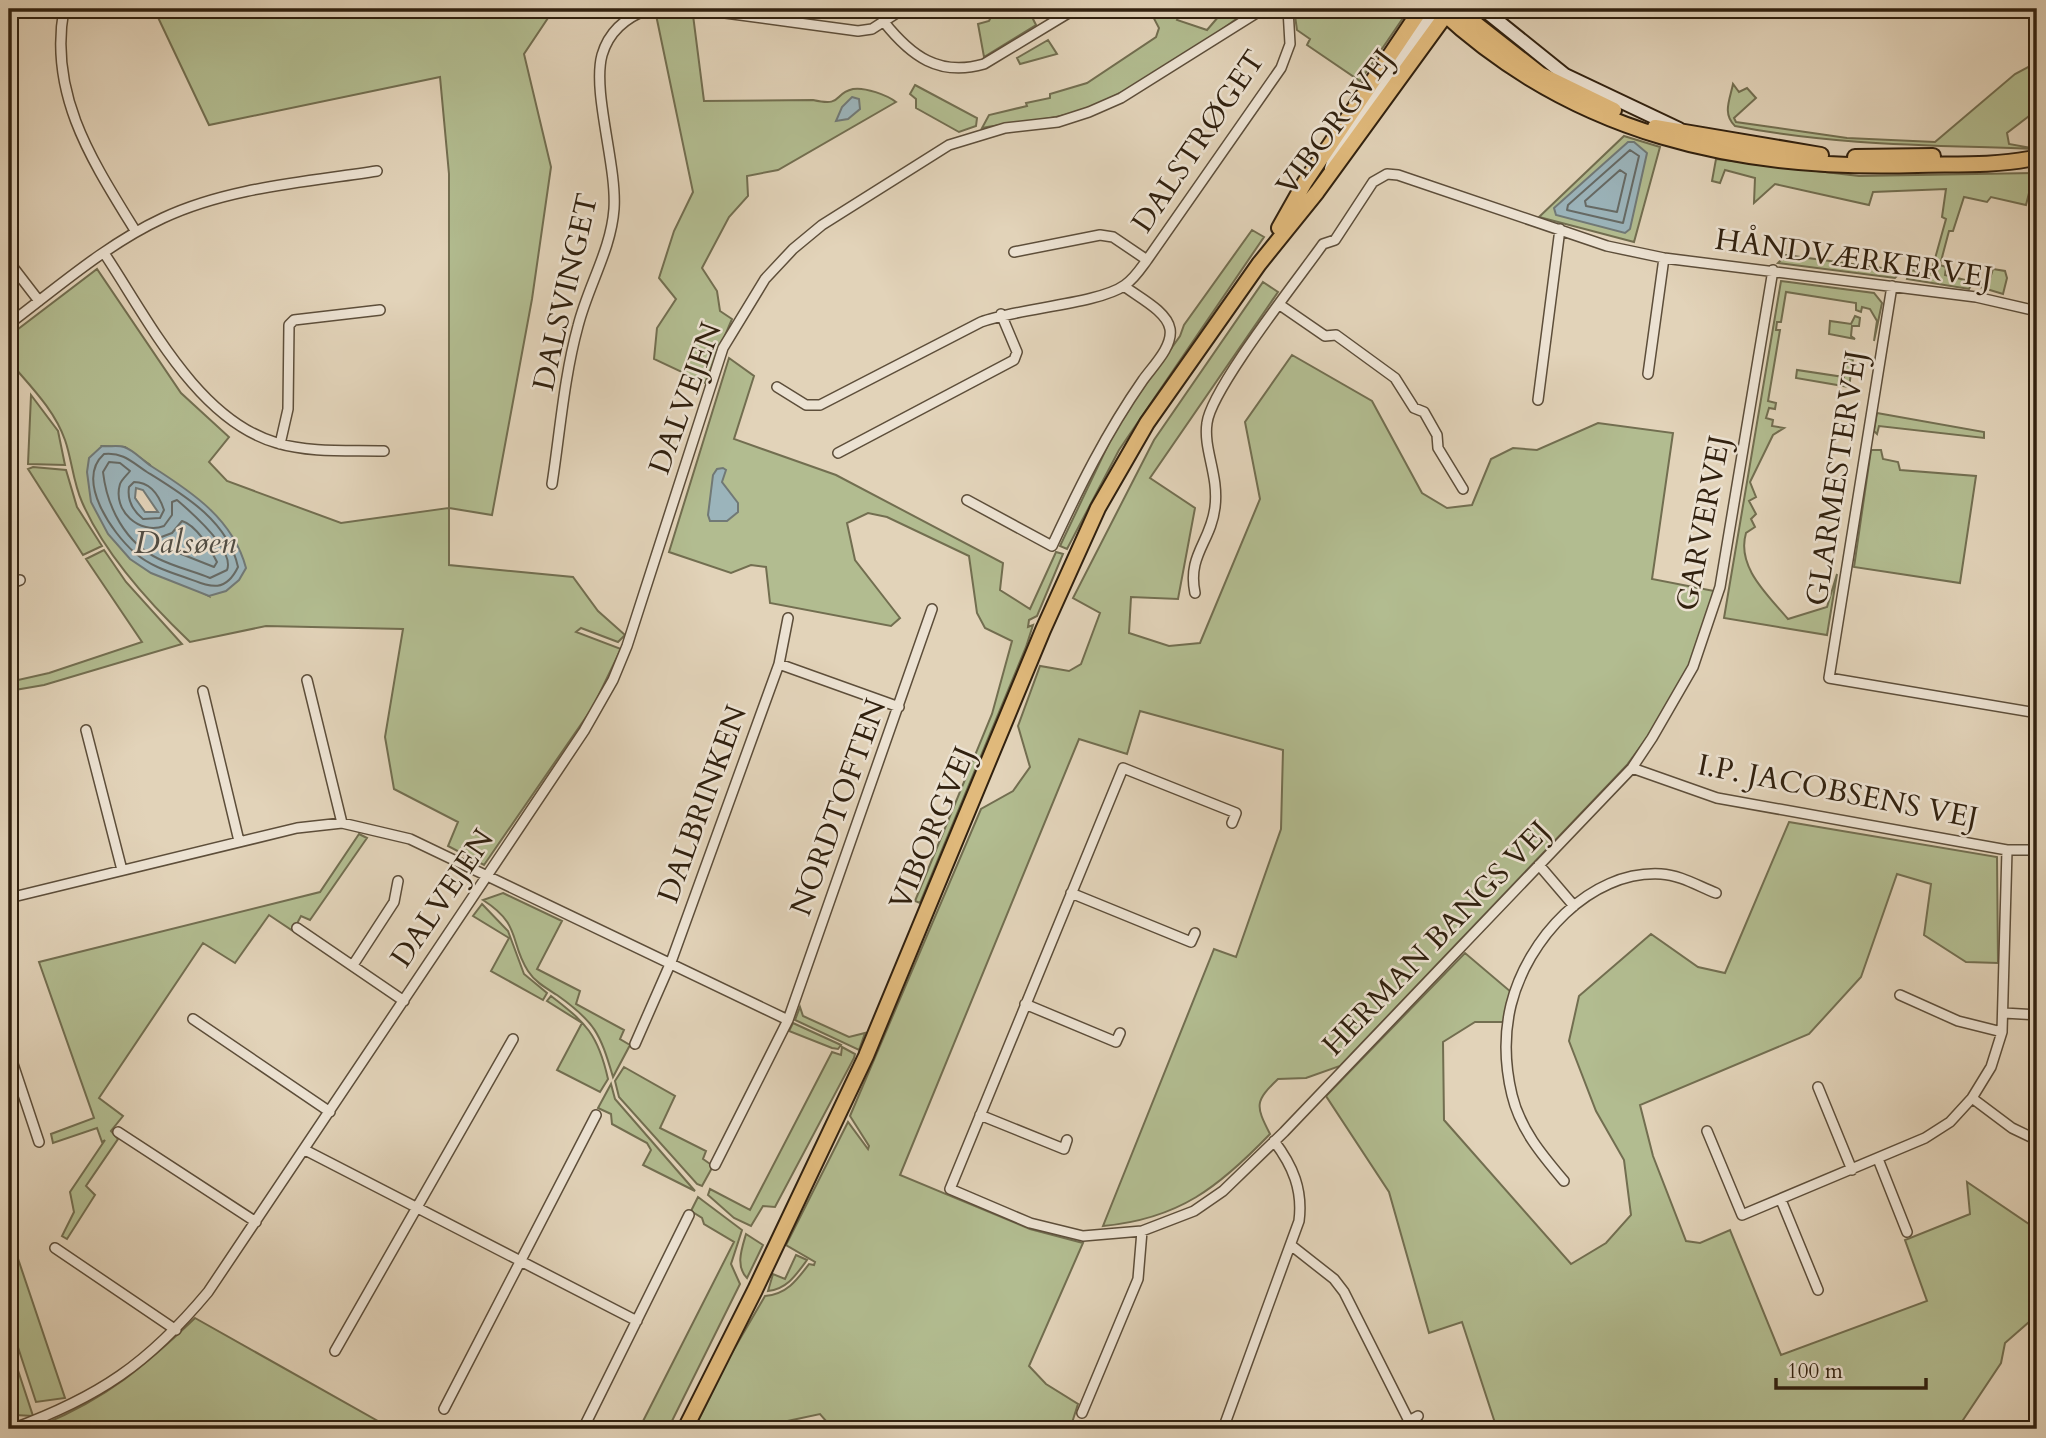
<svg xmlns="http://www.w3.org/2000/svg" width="2046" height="1438" font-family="Cardo,serif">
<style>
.green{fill:#b2bc90;stroke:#726e50;stroke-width:2;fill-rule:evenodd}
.water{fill:#9bb4bb;stroke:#717976;stroke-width:2;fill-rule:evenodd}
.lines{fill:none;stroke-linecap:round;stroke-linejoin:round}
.shore{stroke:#666a65;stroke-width:2}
.street-casing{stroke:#5d4e3a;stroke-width:12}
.secondary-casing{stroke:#31210f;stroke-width:16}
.primary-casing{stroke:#31210f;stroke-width:18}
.street{stroke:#ece2d2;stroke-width:9}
.secondary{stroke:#ece2d2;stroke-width:12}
.primary{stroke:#e1ba7c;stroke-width:14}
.labels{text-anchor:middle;stroke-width:5;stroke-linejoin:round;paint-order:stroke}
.street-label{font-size:30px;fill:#31210f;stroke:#ece2d2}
.water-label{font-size:32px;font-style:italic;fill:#514d43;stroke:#ece2d2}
</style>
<rect width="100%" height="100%" fill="#e2d3b9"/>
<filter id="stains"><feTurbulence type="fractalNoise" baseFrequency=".00286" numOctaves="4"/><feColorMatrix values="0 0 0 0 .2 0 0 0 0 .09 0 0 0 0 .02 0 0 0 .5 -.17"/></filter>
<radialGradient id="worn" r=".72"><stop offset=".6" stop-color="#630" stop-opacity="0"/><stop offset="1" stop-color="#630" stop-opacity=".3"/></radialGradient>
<!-- green -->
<path class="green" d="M154,9H554L524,54L551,167L532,299L492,515L449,508V565L573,577L598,611L625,635L618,642L581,628L576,632L621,649L593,707L484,865L448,846L458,822L394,789L385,737L403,629L266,626L190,642C149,603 105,555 82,502C73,482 72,460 65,440C54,409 30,386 9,361V336L97,269L181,393L229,437L209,462L227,481L341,523L449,508V174L440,77L209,125ZM102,446L125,447L150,465L209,596L191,587Z
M664,9L693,15L704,101L813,100C844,107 832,94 853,89C865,87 887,95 896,102L778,170L747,176L748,196L729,217L702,268L717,291L720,311L732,319L705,383L654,359L657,328L676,299L659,278L674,231L693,192L655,10Z
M1028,9L1036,25L984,57L978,24L989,21L991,17Z
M1149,9L1179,15L1177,20L1207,30L1219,16L1250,9C1201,45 1130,95 1073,113C1043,122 1012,122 982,128L989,115L1027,106L1026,103L1050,98V94L1087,83L1156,37L1159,28Z
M1294,9H1390L1403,18L1360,81L1307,45L1310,39L1297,30Z
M1048,40L1057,54L1020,64L1017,58Z
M2030,66L2037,75V110L2007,133L2009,144L2037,149C1935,145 1836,146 1735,126C1722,114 1730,99 1733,84L1739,92L1747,88L1756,98L1734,118L1736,122L1847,138L1935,142L2015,74Z
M915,85L977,118L976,126L959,132L916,108V99L910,94Z
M1624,136L1660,147L1634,242L1539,217Z
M1716,159L1859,176L2034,173L2026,205L1991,197L1987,202L1964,197L1953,231H1949L1940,265L1946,267L1945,275L1973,282L1969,289L1907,279L1910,270L1931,273L1946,219L1942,217L1946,189L1873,192L1869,205L1775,184L1754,203L1755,178L1725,170L1720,183L1712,181Z
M1252,230L1264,237L1119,450L1067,549L1060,546L1119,422L1180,336L1184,325Z
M1786,255L1896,270L1897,276L1895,278L1778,263Z
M1993,269L2005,271L2007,278L2003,294L1980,287L1981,284L1988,285Z
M1781,281L1874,293L1882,303L1874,341L1877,321L1870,309L1862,307L1861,312L1856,310V303L1786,292L1781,322H1777L1776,330H1780L1768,401L1776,403L1775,409L1769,408L1766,418L1773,420L1772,426L1784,428L1773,435L1750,482L1756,497L1749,501L1756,514L1751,519L1755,527L1746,533C1736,567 1768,595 1788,619L1827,607L1837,574L1827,635L1724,618Z
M1263,282L1278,292L1150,478L1195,508L1178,599L1131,597L1129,633L1169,646L1200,643L1260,499L1245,422L1292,355L1372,401L1422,493L1447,508L1472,505L1491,459L1513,448L1537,450L1598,423L1673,433L1652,579L1714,591L1688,669L1659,721L1627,765L1340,1066L1306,1078L1278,1079C1255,1101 1255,1105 1270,1134C1219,1187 1179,1219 1103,1226L1214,949L1236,957L1281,829L1283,750L1140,711L1127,754L1079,739L900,1175L1030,1229L1083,1243L1029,1366L1046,1384L1078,1404L1070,1429H833L820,1414L769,1425L767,1429H694L730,1356L765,1296C787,1294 797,1280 809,1264L814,1265L815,1262L786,1245L848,1122L868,1149L869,1146L850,1116L981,809L1013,791L1030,767L1018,726L1040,666L1069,671L1081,664L1100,613L1073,598L1154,440Z
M1855,316L1860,318L1859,326H1852L1851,336L1855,339L1829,334L1830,321L1851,324Z
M729,358L754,376L734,439L836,475L1003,563L1000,590L1030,609L1056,552L1063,554L1037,616L1029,620L1028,627L1033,625L1026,647L920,903L915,901L992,714L1012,641L985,628L977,613L969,556L887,517L868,513L847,523L855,560L900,618L891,626L770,603L766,567L751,565L731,573L669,552Z
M1847,358L1853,359L1849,387L1796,378L1797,370L1844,377Z
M31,395L58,431L65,465L28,464Z
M1877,413L1984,432V438L1879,426L1877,434L1874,431Z
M1871,450H1881L1883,459L1898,462L1900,470L1976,476L1960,583L1854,567Z
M33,467L66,470L77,507L102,546L83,555L28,469Z
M104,550L126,582L182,644L44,685L9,691V682L49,673L142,642L86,559Z
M1789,822L1997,857L1998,963L1966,962L1924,935L1931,884L1897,874L1861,977L1809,1034L1640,1105L1653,1156L1686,1241L1700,1243L1730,1230L1781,1355L1927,1301L1905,1240L1970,1214L1967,1182L2029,1224L2037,1219V1315L2005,1343L2001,1363L1957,1429H1497L1462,1322L1429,1333L1389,1192L1326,1096L1465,953L1511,992L1504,1022H1475L1443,1042L1444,1120L1571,1264L1606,1243L1631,1215L1624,1160L1596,1111L1569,1041L1579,996L1651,934L1698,967L1725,973Z
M359,834L367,838L310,920L301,916L293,931L269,915L235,963L203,943L99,1098L123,1116L111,1131L118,1139L86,1186L95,1195L67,1239L62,1236L74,1212L70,1192L105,1140L102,1142L97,1128L53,1143L51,1134L94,1118L39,962L320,892Z
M503,893L562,921L537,969L580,991L576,1004L624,1030L620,1039L630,1045L613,1077C600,1033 595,1022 557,995C546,988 535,982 528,971C509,941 522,925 483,900Z
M482,904L508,931L524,974L547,993L543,1000L491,971L509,938L473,916Z
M551,996C586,1023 598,1034 608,1079L600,1092L557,1070L582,1023L547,1001Z
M800,1007L803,1016L849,1037L865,1033L859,1050L795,1020Z
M793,1023L841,1045L838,1049L832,1048L789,1031Z
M842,1047L855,1054L854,1058L775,1207L763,1206L751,1226L734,1218L708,1195L710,1189L750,1210L832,1052L841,1055Z
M624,1067L675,1096L660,1128L706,1151L703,1159L713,1166L702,1186L697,1184L619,1097L615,1081Z
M611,1084L615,1099L695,1191L643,1165L651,1150L647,1143L612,1124L611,1114L598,1108Z
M698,1197L742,1230L731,1264L740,1284L668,1429H639L734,1242L704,1224L702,1218L691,1211Z
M9,1232L65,1398L36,1402L9,1320Z
M746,1234L763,1245L747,1278C735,1266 742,1248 746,1234Z
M796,1255L807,1260C796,1275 787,1289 768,1291L773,1274L785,1279Z
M195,1318L392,1429H44L42,1425C107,1398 145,1366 195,1318Z
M9,1343L33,1416L15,1415L9,1409Z"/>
<!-- water -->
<path class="water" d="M852,97L859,99L860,109L848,119L836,121L842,107Z
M1628,142H1634L1647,153L1630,229L1625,233L1556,215L1554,208Z
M102,446C109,447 118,445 124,447C134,450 143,461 151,466C192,492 233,519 246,568L239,580L226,591L209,596L151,573L130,559L108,534L91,502L87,472L89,458ZM136,488L143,490L158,512H145L135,498Z
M723,468L726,470L722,482L738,503V512L727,521H710L708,515L713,475L717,469Z"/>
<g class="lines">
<!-- shore -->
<path class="shore" d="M1630,150L1639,156L1623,223L1567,210L1568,205Z
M1620,170L1626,174L1617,212L1586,206L1585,201Z
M104,454C123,452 132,462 147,472C184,495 228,521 238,567C224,596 207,585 184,577C166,571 149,565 135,553C112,533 75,480 104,454Z
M109,462L120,463L130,471C127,475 122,479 120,484C112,511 140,535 164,526L172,515V502L177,500C191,512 235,550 227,570L210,578C193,571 175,567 159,559C125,543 107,507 103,472Z
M134,482C151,482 159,495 164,510L160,518L143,519C132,510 127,500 129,487Z
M182,521C196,525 211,549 217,562L214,567L156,544V539L172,533Z"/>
<defs>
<path id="street" d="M64,9C48,95 93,162 136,232
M695,9L858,31L872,29L903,9
M884,22C911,56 939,77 984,64L1075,9
M1014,252L1100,235L1113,237L1147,260
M104,253C148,319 197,420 277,443C310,453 349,450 384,451
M9,262L39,301
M1892,286L1829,678L2037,713
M1280,305L1325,336L1336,335L1395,378L1414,408L1424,412L1437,435L1438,448L1463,489
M9,324C58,287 107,244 163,218C229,187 307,182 377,171
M1648,374L1664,258
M777,387L806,405H820L981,322C1018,308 1099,304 1125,285C1135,278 1141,268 1147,260L1281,68L1290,44L1288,9
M1538,400L1560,229
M280,444L288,409L289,325L294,320L380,310
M838,453L1014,360L1017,352L1001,314
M552,484C560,432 564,377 578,326C588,286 611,250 614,209C617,165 592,92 602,55C609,31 626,17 649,9
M967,500L1052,546C1079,488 1106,433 1143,380C1152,367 1173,347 1170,329C1167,311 1138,297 1124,286
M9,584L20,580
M1195,593C1187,555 1211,542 1215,507C1219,475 1203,449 1207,423C1211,389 1299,278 1323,244L1335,240L1373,182L1387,174L1398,175L1607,246L1664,258L1976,297L2037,311
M779,664L899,707
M307,680L342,823
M203,691L239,841
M86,730L122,870
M1632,768L1717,798L2007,850H2037
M1232,823L1236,813L1123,768L950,1189L1030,1223L1083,1236L1142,1231L1194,1211L1223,1191L1284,1132L1632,768L1652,738L1693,667L1720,587L1773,270
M1539,865L1574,906
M1071,893L1191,942L1195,933
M9,898L297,828L342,823L410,839L788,1020
M297,928L404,1001
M353,965L394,902L398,881
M1900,995L1958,1021L2002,1032
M1025,1004L1116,1042L1120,1033
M2004,1013L2037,1015
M193,1019L330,1112
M635,1044L671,962L779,664L788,618
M9,1052L39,1142
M1818,1087L1852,1170
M1972,1098L2012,1128L2037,1140
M980,1115L1064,1149L1067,1140
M1707,1131L1742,1215L1925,1138L1950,1122L1972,1098L1991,1067L2002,1032L2007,850
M118,1132L256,1222
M305,1150L637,1321
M1878,1159L1907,1232
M715,1165L788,1020L932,609
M1564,1181C1542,1155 1520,1129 1512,1095C1505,1066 1504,1034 1511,1005C1527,940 1589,870 1661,874C1680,875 1698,886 1716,893
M1781,1200L1818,1290
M1292,1246L1334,1279L1344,1292L1409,1421L1418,1416
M55,1248L176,1330
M335,1351L513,1039
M444,1409L596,1115
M1082,1413L1138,1279L1142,1231
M12,1429C99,1397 148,1364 208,1292L584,731L613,680L627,646L723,348L765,279L793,249L822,225L949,145L1005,128L1058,122L1089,112L1121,98L1263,9
M583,1429L689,1215
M1223,1429L1299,1221C1303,1190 1293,1166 1274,1141"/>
<path id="secondary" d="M1483,9L1565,75L1679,129
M1331,169L1335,155L1350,132L1435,9
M9,1423L11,1429"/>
<path id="primary" d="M1457,9L1540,74L1614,110
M1440,10C1574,135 1739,171 1917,165C1954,164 1992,166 2029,159
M1655,127L1821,155
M1855,157L1933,156
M1279,228L1305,182L1421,9
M685,1429L755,1290L866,1056L1043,630L1098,508L1147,423L1259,264L1317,192L1445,16V9"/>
</defs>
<!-- street casing -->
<use href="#street" class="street-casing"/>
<!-- secondary casing -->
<use href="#secondary" class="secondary-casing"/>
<!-- primary casing -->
<use href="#primary" class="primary-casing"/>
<!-- street -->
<use href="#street" class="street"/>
<!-- secondary -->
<use href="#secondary" class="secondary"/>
<!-- primary -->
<use href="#primary" class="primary"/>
</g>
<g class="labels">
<!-- street labels -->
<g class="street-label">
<text transform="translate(1335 122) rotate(-53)" y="10">VIBORGVEJ</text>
<text transform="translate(1198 141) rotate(-56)" y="10">DALSTRØGET</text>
<text transform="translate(1854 258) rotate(8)" y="10">HÅNDVÆRKERVEJ</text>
<text transform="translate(565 292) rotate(-77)" y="10">DALSVINGET</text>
<text transform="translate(685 398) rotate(-70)" y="10">DALVEJEN</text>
<text transform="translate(1836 478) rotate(-81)" y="10">GLARMESTERVEJ</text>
<text transform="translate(1703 523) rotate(-79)" y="10">GARVERVEJ</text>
<text transform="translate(1838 791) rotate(11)" y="10">I.P. JACOBSENS VEJ</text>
<text transform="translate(702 804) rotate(-70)" y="10">DALBRINKEN</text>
<text transform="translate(838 807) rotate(-70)" y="10">NORDTOFTEN</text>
<text transform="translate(932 828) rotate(-67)" y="10">VIBORGVEJ</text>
<text transform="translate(442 898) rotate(-56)" y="10">DALVEJEN</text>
<text transform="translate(1436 938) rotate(-46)" y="10">HERMAN BANGS VEJ</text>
</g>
<!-- water labels -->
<g class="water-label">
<text x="185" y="553">Dalsøen</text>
</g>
</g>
<!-- margin -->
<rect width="2046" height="1438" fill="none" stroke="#e2d3b9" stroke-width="35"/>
<rect x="10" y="10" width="2025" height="1417" fill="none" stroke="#31210f" stroke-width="3.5"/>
<rect x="18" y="18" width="2011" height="1403" fill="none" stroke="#31210f" stroke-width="2"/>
<!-- scale -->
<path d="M1776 1378v10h150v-10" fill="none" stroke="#31210f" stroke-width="3.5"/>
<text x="1787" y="1378" font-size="21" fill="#31210f" stroke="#ece2d2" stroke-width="5" paint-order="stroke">100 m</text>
<rect width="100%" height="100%" filter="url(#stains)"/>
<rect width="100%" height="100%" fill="url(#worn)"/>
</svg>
